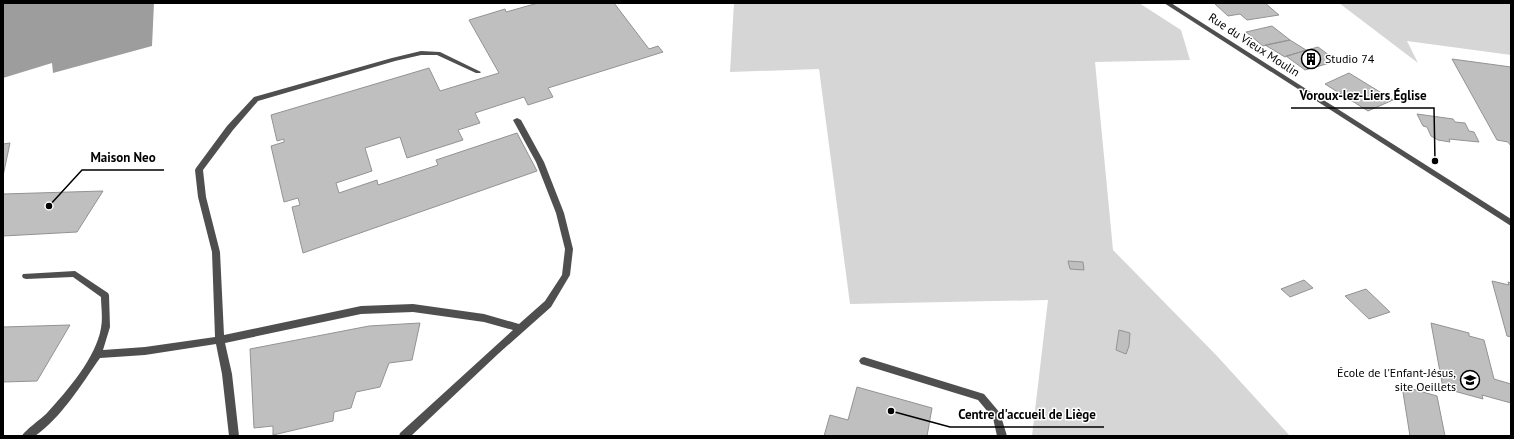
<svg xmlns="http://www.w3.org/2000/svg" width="1514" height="439" font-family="'PT Sans',sans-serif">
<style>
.green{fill:#d6d6d6}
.water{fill:#9d9d9d}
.building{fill:#bfbfbf;stroke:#939393}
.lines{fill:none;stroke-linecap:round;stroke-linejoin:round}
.service{fill:#4f4f4f;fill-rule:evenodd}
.minor{fill:#4f4f4f;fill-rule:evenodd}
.labels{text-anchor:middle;stroke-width:3;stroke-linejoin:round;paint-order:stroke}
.street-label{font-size:12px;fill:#000;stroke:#fff}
.poi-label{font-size:12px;fill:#000;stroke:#fff;text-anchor:start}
.leader{fill:none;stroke:#000;stroke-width:1.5}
.callout-dot{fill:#000;stroke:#fff;stroke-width:1.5}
.callout-label{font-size:13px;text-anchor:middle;font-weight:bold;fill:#000;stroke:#fff;stroke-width:3;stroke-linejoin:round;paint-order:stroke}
</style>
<rect width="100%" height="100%" fill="#fff"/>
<!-- green -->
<path class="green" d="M734,3H1139L1181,30L1190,60L1095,62L1113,250L1217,356L1290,436H1032L1048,300L850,304L819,69L730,72Z
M1339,3H1511V55L1407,41L1418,63Z"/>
<!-- water -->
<path class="water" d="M3,3H154L152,46L53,73L52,63L3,78Z"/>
<!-- building -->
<path class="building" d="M538,3H614L649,49L658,46L663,52L548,88L553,97L528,105L524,97L475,113L480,123L458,130L463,140L407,158L400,137L365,148L372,171L336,183L339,193L377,180L378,185L438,165L436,160L517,133L537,171L303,253L292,207L300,205L298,198L284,202L271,146L284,142V139L277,141L271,115L429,68L440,91L499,73L469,20L505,9L506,12Z
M1214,3H1265L1279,15L1247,20L1240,14L1228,16Z
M1272,26L1290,40L1263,46L1246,32Z
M1290,40L1306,50L1285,57L1265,45Z
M1318,47L1337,61L1305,70L1286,56Z
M1452,59L1511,67V146L1508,142L1497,140Z
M1349,73L1393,100L1368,111L1325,84Z
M1417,114L1453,119L1455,122L1465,123L1469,131L1474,132L1479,142L1449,139L1450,142L1438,140L1431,136L1427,127L1423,126Z
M10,143L3,176V144Z
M103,191L77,232L3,236V194Z
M1068,261L1083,262L1084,270L1070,269Z
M1304,280L1313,288L1290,297L1281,289Z
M1492,281L1509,285L1508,282L1511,283V337L1507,336Z
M1366,289L1390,312L1369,319L1345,296Z
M420,323L412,360L389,363L380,387L356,392L351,408L334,412L333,421L273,435V426L254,428L250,349L369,326Z
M1431,323L1469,333V336L1484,340L1494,379L1511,384V403L1482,395L1483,399L1443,388Z
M70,325L37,381L3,382V327Z
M1119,330L1130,333L1129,346L1126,354L1116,350Z
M1402,386L1437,396L1445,436H1410Z
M857,387L932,408L927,436H824L830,415L848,420Z"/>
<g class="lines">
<!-- service -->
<path class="service" d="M421,51L440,52L481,72L480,73H476L437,55H421L395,61L258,101L233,130L203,170L206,197L220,252L224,335L361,306L413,304L484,314L519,324L545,301L562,275L565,249L556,213L536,162L513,120L517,118L521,120L544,162L564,213L573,249L570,275L551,307L498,354L411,436H399L400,433L513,330L484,322L413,312L361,314L225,343L232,374L239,436H229L222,374L216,344L145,355L100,358C81,385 62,417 35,436H22C24,431 41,419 47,413C67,391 96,358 101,328C103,318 101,306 101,297L73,277L26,279L23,278L22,276L23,274L75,271L108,293L109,295L110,327L103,350L145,347L215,337L212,252L198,197L195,170L196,168L227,126L254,97L392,58Z
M864,357L984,394L1000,413L1007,436H997L993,418L978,400L861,364L859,361L861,358Z"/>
<!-- minor -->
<path class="minor" d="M1164,3H1171L1511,219V226Z"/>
</g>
<!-- icons -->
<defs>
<symbol id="building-ring" viewBox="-11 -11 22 22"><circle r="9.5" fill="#fff" stroke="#000" stroke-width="1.5"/><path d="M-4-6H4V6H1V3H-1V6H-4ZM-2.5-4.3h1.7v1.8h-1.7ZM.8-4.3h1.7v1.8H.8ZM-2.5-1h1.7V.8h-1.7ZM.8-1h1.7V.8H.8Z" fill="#000"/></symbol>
<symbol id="school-ring" viewBox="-11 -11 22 22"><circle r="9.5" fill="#fff" stroke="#000" stroke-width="1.5"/><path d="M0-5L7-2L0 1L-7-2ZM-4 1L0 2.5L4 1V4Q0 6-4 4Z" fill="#000"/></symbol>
</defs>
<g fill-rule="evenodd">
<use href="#building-ring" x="1300" y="48" width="22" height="22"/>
<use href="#school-ring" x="1459" y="369" width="22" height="22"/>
</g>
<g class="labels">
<!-- street labels -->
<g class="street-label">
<text transform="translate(1254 45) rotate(33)" y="4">Rue du Vieux Moulin</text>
</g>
<!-- poi labels -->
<g class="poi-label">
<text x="1325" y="63">Studio 74</text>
<text x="1456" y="377" text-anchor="end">École de l'Enfant-Jésus,<tspan x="1456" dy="14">site Oeillets</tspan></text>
</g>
</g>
<!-- callouts -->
<path class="leader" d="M1435 161L1434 108H1291M49 206L82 170H164M891 411L950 427H1104"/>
<g class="callout-dot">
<circle cx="1435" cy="161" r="4"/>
<circle cx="49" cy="206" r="4"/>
<circle cx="891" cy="411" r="4"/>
</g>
<g class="callout-label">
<text x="1363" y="100">Voroux-lez-Liers Église</text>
<text x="123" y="162">Maison Neo</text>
<text x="1027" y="419">Centre d'accueil de Liège</text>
</g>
<!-- border -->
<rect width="1514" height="439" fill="none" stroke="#000000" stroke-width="8"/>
</svg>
